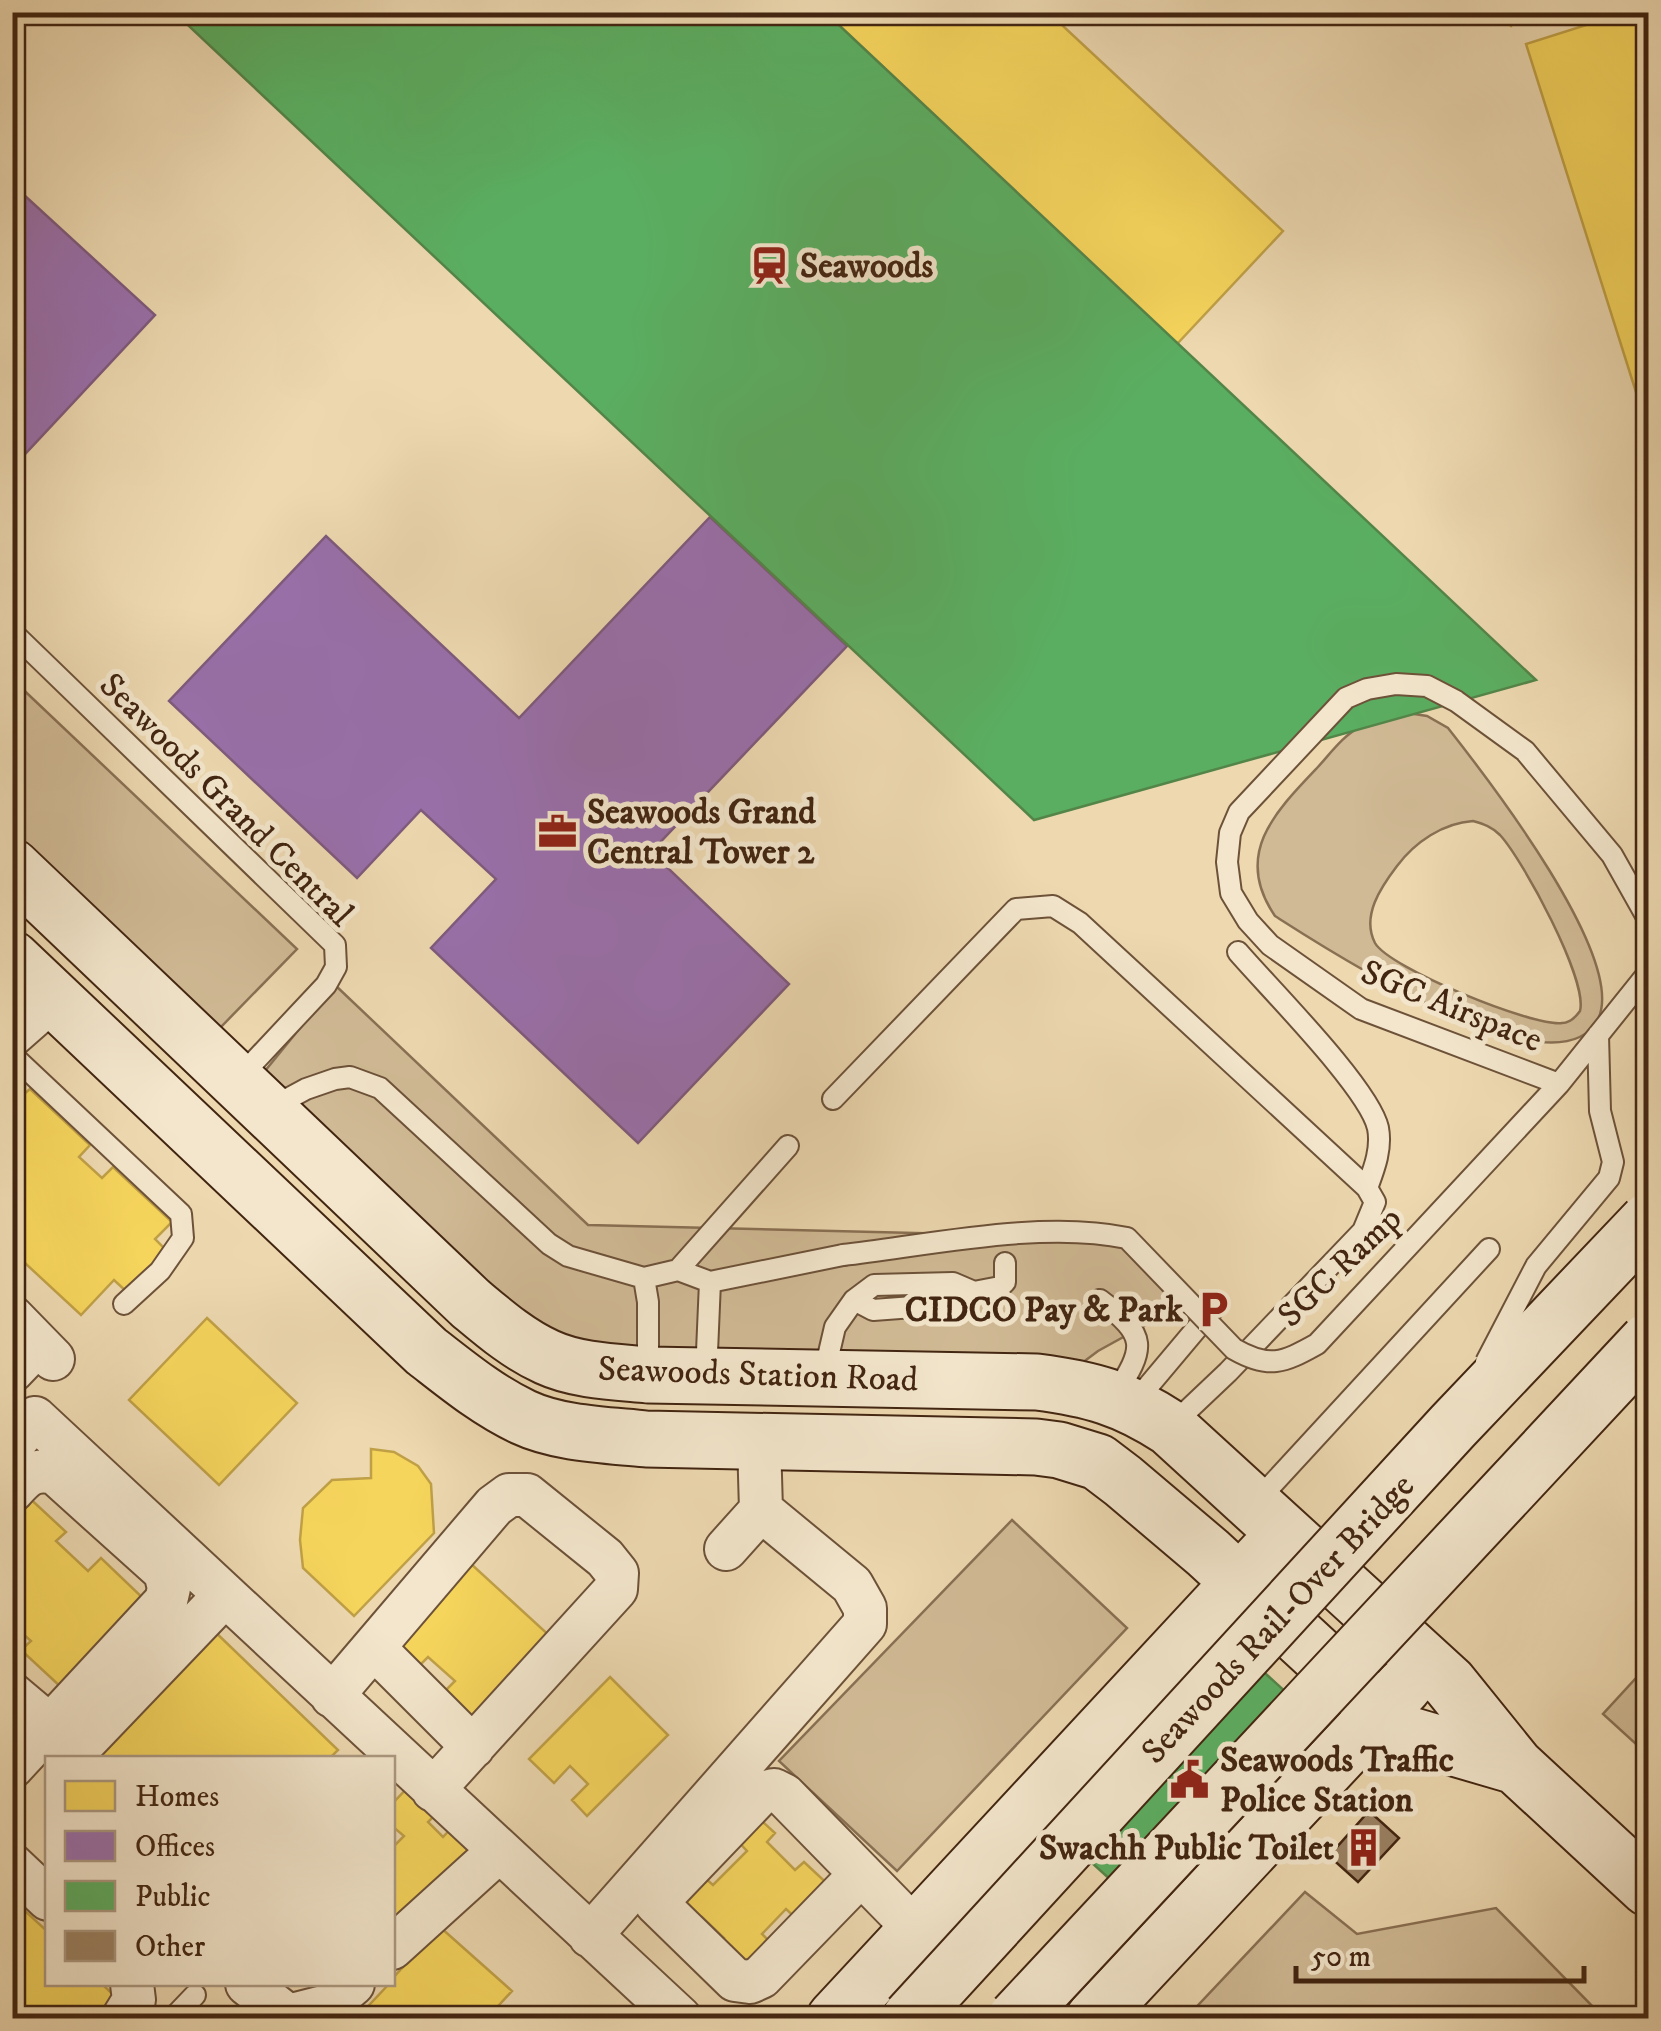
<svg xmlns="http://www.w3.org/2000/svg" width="1661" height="2031" font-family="'IM FELL DW Pica',serif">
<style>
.green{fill:#d0ba95;stroke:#897053;stroke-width:2.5;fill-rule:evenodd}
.homes{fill:#f6d55c;stroke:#c0a046;stroke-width:2.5}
.offices{fill:#9970ab;stroke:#7f5a7d;stroke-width:2.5}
.public{fill:#5aae61;stroke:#538549;stroke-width:2.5}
.building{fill:#9b8264;stroke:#422511;stroke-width:2.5}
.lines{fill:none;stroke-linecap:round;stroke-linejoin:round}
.service-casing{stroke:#6d5239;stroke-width:24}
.minor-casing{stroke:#6d5239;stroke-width:46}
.secondary-casing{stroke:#422511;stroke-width:59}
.service{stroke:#f3e6cc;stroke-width:20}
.minor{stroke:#f3e6cc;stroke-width:42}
.secondary{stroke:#f3e6cc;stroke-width:55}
.service-bridge-casing{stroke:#6d5239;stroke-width:24;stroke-linecap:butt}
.secondary-bridge-casing{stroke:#422511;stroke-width:59;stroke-linecap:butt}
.service-bridge{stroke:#f3e6cc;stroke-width:20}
.secondary-bridge{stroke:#f3e6cc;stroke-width:55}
.labels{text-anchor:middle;stroke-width:10;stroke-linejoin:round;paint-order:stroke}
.poi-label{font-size:35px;font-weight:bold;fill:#422511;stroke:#f3e6cc;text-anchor:start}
.street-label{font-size:35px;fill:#422511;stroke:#f3e6cc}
</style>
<rect width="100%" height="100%" fill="#edd8b0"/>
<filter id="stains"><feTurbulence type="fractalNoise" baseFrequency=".002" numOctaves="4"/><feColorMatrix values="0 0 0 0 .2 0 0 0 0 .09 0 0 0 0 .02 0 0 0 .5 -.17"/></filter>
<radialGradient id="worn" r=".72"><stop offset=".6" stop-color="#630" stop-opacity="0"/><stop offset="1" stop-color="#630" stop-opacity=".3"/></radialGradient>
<!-- green -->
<path class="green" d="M12,679L297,949L218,1030L13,836Z
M1408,713L1427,716L1448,728C1485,775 1631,962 1597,1021C1553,1097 1325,948 1275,916C1233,855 1274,813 1317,768C1330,754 1344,734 1362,726C1376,719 1393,717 1408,713ZM1473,821C1484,824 1492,827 1500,835C1523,860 1588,980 1580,1011C1575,1018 1570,1023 1562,1023C1533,1027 1389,968 1375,943C1361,916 1381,887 1397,866C1415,842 1443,823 1473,821Z
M335,985L588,1225L1115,1238L1185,1303L1098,1351L1078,1366L628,1351L556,1338L518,1315L265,1071Z
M1012,1520L1127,1628L897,1871L779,1761Z
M1648,1665V1755L1603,1714Z
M1305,1892L1357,1934L1496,1908L1604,2018H1186Z"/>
<!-- homes -->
<path class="homes" d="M825,12H1048L1283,231L1177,344Z
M1496,12H1523L1511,26Z
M1627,12L1648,14V430L1526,44Z
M30,1089L90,1145L79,1157L102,1178L113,1167L172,1222L155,1239L167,1251L128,1293L114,1280L81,1315L12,1251V1104Z
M207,1318L297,1403L219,1485L129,1400Z
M371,1449L394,1452L418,1466L431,1484L434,1533L354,1616L303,1568L300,1540L303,1508L332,1480L371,1478Z
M24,1493L66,1532L56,1541L88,1571L101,1558L146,1601L63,1689L21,1650L31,1641L12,1624V1506Z
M470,1563L552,1638L470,1727L438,1698L455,1681L428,1657L411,1674L388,1653Z
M210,1627L338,1750L330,1758H83Z
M610,1677L668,1735L587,1816L572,1800L588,1784L570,1766L554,1783L529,1759Z
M412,1783L441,1809L428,1822L443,1837L456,1823L486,1852L392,1920V1848L404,1836L392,1826V1804Z
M753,1813L775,1833L767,1842L795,1870L804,1862L833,1889L800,1922L786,1909L762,1934L776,1948L749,1976L717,1945L724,1938L702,1917L695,1924L669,1899L697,1871L713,1885L747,1851L732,1835Z
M12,1899L48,1932V1984H102L123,2004L110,2018H12Z
M440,1927L512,1991L487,2018H357L389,1984H392V1979Z"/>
<!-- offices -->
<path class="offices" d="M12,184L155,315L12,468Z
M710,517L847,646L651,852L789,984L638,1143L431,948L496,879L421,810L357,878L169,701L326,536L519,718Z"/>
<!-- public -->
<path class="public" d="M174,12H825L1536,680L1034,820Z
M1221,1633L1333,1735L1159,1924L1047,1822Z"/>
<!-- building -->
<path class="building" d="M1369,1811L1399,1838L1358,1882L1329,1856Z"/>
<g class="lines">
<defs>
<path id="service" d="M12,632L335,945L336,967L326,985L236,1081
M1238,952C1269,988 1369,1088 1378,1128C1382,1149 1374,1169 1367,1188
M12,1055L181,1214L183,1238L160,1271L124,1304
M833,1099L1016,909L1053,906L1080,923L1367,1188L1375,1202L1363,1231L1228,1372L1171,1426
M269,1109L306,1089L335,1079L350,1077L380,1088L549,1244L568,1256L644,1278L678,1270L788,1146
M678,1270L710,1282L843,1255
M644,1278L648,1302V1371
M854,1300L873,1310L954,1304L974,1292L1000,1287L1005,1282V1263
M1100,1300C1148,1336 1146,1347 1114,1396
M824,1374L835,1327L854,1300L874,1285L953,1283L974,1292
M706,1375L710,1282
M1134,1403L1213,1309
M1256,1502L1489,1249
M173,2018L195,1995"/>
<path id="minor" d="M12,1035L53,999
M12,1317L53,1359
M12,1371L38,1344
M12,1445L35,1418L680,2018
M12,1491C26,1475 34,1468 55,1473L165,1572L169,1588L166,1601L12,1767
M726,1549L761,1510
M374,1648L473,1747
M12,1694L50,1726
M332,1696L494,1506L509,1495H527L605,1558L617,1573L616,1589L433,1790
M69,1758L224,1596
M12,1865L48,1899
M667,1891L761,1793L774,1790L784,1795L917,1931
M656,1903L735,1980L750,1982L761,1977L861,1874
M590,1936L865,1624V1608L852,1585L761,1510L759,1441
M392,1948L499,1851
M247,1984L288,2016L327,2006L353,1984
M123,2018L134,2000L132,1984"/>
<path id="secondary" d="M12,867L470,1303C494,1323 518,1344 547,1357C577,1371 616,1372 648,1375L1037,1382C1091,1389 1124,1398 1170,1428L1449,1683L1516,1766L1648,1888
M12,959L426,1351C457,1375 487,1400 523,1417C559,1434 607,1435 646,1439L1036,1447L1059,1450L1098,1462L1123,1481L1208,1553L1403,1733L1516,1766
M835,2018L1265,1555
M1094,2018L1404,1686"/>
</defs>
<!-- service casing -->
<use href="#service" class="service-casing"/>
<!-- minor casing -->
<use href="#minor" class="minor-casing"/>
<!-- secondary casing -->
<use href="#secondary" class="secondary-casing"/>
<!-- service -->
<use href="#service" class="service"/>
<!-- minor -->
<use href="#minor" class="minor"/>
<!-- secondary -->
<use href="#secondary" class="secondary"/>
<defs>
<path id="service-bridge" d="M1559,1084L1361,1009L1270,945L1248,921L1231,893L1227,862L1230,833L1239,812L1346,698L1367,689L1396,684L1427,686L1456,701L1525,751L1612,855L1648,919
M843,1255C929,1245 1043,1220 1127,1238L1234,1349C1269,1369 1283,1363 1317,1344L1559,1084L1648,973
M1486,1362L1536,1266L1609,1178L1613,1162L1600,1111L1598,1035"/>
<path id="secondary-bridge" d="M910,2018L1453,1426L1648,1221
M1016,2018L1648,1341"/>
</defs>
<!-- service-bridge casing -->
<use href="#service-bridge" class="service-bridge-casing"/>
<!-- secondary-bridge casing -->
<use href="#secondary-bridge" class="secondary-bridge-casing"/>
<!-- service-bridge -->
<use href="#service-bridge" class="service-bridge"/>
<!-- secondary-bridge -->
<use href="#secondary-bridge" class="secondary-bridge"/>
</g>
<!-- icons -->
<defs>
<symbol id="station-bare" viewBox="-9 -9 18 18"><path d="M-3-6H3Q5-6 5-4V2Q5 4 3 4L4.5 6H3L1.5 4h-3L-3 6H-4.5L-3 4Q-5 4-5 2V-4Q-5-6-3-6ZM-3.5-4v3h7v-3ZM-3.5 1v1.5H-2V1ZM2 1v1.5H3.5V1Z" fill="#8f2418" stroke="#f3e6cc" stroke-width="2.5" paint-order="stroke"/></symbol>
<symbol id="office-bare" viewBox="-9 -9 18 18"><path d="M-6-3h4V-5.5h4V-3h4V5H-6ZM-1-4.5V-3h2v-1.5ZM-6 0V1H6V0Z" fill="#8f2418" stroke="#f3e6cc" stroke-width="2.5" paint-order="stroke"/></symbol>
<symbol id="parking-bare" viewBox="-9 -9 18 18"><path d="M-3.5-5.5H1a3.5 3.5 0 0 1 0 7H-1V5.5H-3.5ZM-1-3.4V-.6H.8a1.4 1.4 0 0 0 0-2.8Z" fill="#8f2418" stroke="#f3e6cc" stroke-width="2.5" paint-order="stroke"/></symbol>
<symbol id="civic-bare" viewBox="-9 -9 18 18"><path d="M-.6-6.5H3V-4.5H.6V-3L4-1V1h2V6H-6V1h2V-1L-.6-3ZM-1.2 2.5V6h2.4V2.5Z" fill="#8f2418" stroke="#f3e6cc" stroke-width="2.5" paint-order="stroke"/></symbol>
<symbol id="building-bare" viewBox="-9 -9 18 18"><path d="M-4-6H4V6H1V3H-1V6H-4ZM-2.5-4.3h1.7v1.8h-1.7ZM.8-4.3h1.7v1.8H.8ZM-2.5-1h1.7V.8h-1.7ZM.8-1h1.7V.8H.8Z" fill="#8f2418" stroke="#f3e6cc" stroke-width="2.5" paint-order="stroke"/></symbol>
</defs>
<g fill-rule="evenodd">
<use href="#station-bare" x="742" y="238" width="55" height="55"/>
<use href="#office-bare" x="530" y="804" width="55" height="55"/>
<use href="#parking-bare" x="1186" y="1282" width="55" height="55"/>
<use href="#civic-bare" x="1162" y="1752" width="55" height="55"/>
<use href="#building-bare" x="1336" y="1820" width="55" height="55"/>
</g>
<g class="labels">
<!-- poi labels -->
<g class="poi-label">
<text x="800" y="277">Seawoods</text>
<text x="587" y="823">Seawoods Grand<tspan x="587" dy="40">Central Tower 2</tspan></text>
<text x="1183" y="1321" text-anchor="end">CIDCO Pay &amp; Park</text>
<text x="1220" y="1771">Seawoods Traffic<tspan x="1220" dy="40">Police Station</tspan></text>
<text x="1334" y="1859" text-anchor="end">Swachh Public Toilet</text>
</g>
<!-- street labels -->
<g class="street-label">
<text transform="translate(227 799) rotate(45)" y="12">Seawoods Grand Central</text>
<text transform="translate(1452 1005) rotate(22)" y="12">SGC Airspace</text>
<text transform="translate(1339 1266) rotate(-44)" y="12">SGC Ramp</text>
<text transform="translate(758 1373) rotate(2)" y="12">Seawoods Station Road</text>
<text transform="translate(1277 1618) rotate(-47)" y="12">Seawoods Rail-Over Bridge</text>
</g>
</g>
<!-- margin -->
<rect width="1661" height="2031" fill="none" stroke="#edd8b0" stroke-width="50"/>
<rect x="15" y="15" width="1631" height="2001" fill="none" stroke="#422511" stroke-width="5"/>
<rect x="25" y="25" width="1611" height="1981" fill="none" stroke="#422511" stroke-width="2.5"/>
<!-- legend -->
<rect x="45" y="1756" width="350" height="230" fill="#f3e6cc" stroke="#ac9981" stroke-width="2.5"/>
<rect x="65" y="1781" width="50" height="30" fill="#f6d55c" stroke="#ac9981" stroke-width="2.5"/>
<text x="135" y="1806" font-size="30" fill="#422511">Homes</text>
<rect x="65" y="1831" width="50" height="30" fill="#9970ab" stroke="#ac9981" stroke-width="2.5"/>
<text x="135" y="1856" font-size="30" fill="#422511">Offices</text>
<rect x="65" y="1881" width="50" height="30" fill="#5aae61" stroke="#ac9981" stroke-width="2.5"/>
<text x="135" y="1906" font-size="30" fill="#422511">Public</text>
<rect x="65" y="1931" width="50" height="30" fill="#9b8264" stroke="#ac9981" stroke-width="2.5"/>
<text x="135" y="1956" font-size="30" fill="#422511">Other</text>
<!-- scale -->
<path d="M1296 1966v15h288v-15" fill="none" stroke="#422511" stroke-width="5"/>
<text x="1311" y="1966" font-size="30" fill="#422511" stroke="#f3e6cc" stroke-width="8" paint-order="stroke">50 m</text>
<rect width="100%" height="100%" filter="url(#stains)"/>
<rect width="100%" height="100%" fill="url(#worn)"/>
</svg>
